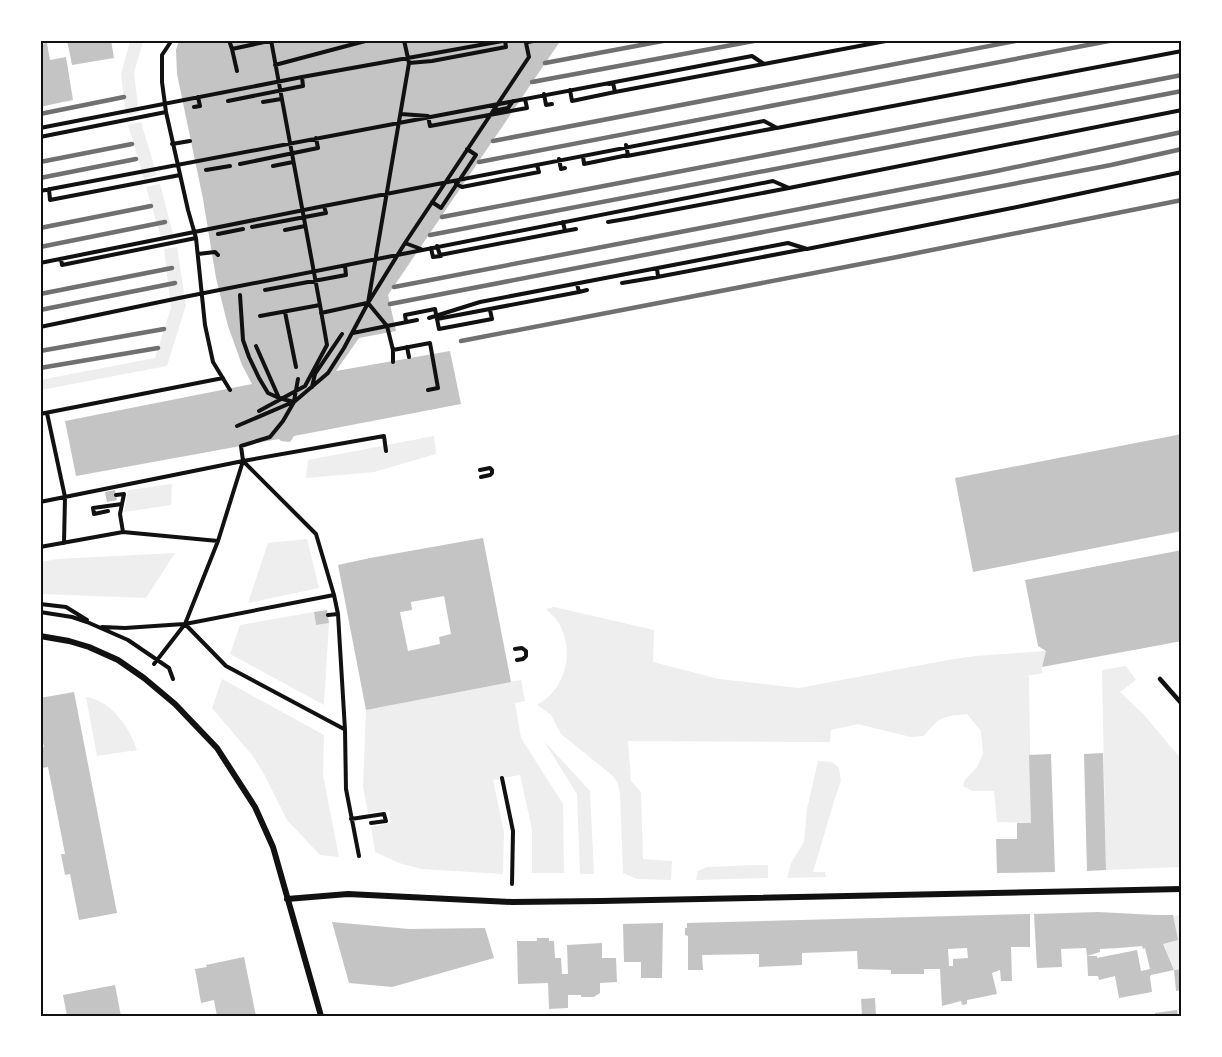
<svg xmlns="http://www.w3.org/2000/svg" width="1222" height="1057" font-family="Literata,serif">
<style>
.green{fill:#eee}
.building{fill:#c4c4c4;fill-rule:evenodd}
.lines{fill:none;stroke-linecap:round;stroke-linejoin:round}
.path{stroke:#111;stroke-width:4}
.service{stroke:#111;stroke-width:4.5}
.minor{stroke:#111;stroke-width:6}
.rail{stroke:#707070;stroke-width:4.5}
.neatline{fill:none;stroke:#111;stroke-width:2}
</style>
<rect width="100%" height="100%" fill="#fff"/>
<!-- green -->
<path class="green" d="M130,41H143L134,73L139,113L126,116L121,74Z
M141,122L157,175L144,179L128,125Z
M160,184L174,238L162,241L146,187Z
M177,247L186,305L167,366L41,390L40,380L155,358L171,308L164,249Z
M434,436L436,454L374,472L306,478L308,460Z
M172,484L171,505L124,512L128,490Z
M307,539L319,588L248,603L268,543Z
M175,553L146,598L41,594V562L57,559Z
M554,607L654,630L653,662L719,679L799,688L948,660L975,656L1046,651L1042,667V673L1017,678L1029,676L1031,823L997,822L994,791H972L963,786L965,780L977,767L983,754L981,731L967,714C942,717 941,715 924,736L911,737L858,724L831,730L830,742L628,741L631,781L641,792L643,859L672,861L671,880L637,879L623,873L620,794L618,784L613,776L561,734L551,715L546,711L537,705C542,702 547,698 551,694C570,674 572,641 556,619C553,616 549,612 546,609Z
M314,612L316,625L329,623L324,705L230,654L240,625Z
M1126,666L1136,680L1120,692L1145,716L1181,759V867L1106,870L1102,670Z
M222,679L324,735L323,775L339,857L320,855L287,820L264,774L252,755L212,708Z
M521,680L525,701L515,703L521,738L563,804L564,873H532V829L520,775L493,780L504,832L503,874L422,869L399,863L375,852L371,827L391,823L389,810L368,813L363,787L366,710Z
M86,697C112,701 129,727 137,750L97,756Z
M544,741L590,791L594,874H580L577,794Z
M818,761L832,762L839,768L841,781L835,798L813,872H825L826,877L787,878L791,863L804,842L807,809Z
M757,865H768V878L696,880L698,871L707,867Z
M1181,915V969L1174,970L1163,944L1173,916Z"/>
<!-- building -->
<path class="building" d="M67,40H111L114,58L72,65Z
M179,40H561L388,295L396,331L359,338L336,371L450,351L461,404L294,436L290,442L281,441L279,439L76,476L65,421L252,384L242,365L228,326L216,278L203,199L177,74L176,50Z
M47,43L50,60L66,57L73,100L44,106L40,110V44Z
M1182,434V531L973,572L955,478Z
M115,490L117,500L107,502L105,492Z
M483,538L511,682L366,710L338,565L370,558ZM444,596L451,634L439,637L440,644L408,651L400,612L412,610L411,602Z
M1182,550V641L1042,667L1046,651L1038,646L1025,580Z
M327,610L329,623L316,625L314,612Z
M74,692L117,913L79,920L70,874L65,875L61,854H65L48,767L42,768L40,758V748L44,747L40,729V698Z
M1103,753L1106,870L1087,871L1084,754Z
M1051,754L1055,872L997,873L996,839H1017V823H1031L1029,755Z
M1098,912L1155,915H1173L1178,940L1163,944L1174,970L1182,969V990L1176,991L1174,970L1151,975L1150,977L1152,992L1119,998L1115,976L1099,980L1098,976H1088L1087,956H1097V958L1137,950L1141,971L1150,969L1145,948L1143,949L1142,946L1119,948L1100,949V952L1087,956L1086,948L1061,949L1062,967L1037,968L1034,914Z
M1030,914V947H1011L1012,981H1001L1000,970L992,973L997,994L967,1000V1004L962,1005L961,1001L942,1006L940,969H924V974H891V970L858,969L857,951L802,953V965L759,967V954L702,955L703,970H688V936L685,935V928H687V923ZM967,948L968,958L953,959V966H949L948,949Z
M332,922L409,929L485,928L494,958L392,987L349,983Z
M663,923L662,978H641V962H624L623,924Z
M537,938H549V941H554L555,958H561L562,974H568L567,945L602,943V958H616L617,982L600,983V993L594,997H581V995H568V1008L549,1009L548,983L518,984L517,941H537Z
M244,957L256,1016H217L214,1000L201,1003L195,969L207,967L206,965Z
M115,985L121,1016H67L63,995Z
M875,998L876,1016H862L861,999Z
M1177,1010L1178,1016H1155V1013Z"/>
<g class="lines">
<!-- path -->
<path class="path" d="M172,40L162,55V82L166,112L188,210L196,238L205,325L213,362L230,390
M229,40L232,49L274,40
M528,41V42L538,40
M232,49L237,71
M409,63L432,61L506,47L505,41
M275,65L369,40
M570,90L572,101L615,92L613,83L609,84
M615,92L764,64
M544,94L546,105L552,104
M228,101L303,86L302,77
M263,102L281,99
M194,107L200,106L198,97
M493,111L508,108L513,101
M401,114L428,116L430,126L527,108L525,99
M40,128L302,77L508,40
M40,137L166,112
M172,144L190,141
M583,156L584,164L628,155L626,145
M627,156L776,128
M559,159L561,169L565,168
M240,164L318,148L316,138
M273,166L293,162
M206,170L230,166
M456,184L462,187L539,172L537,165
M49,189L50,200L180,175
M40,191L752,56L764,64L891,40
M432,202L441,208L476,155L467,149
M636,217L789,188
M608,222L637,217
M252,227L326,213L324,206
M285,230L305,226
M565,231L576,229
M218,234L243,229
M405,243L421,249
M437,246L440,255L565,231L563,222
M431,248L433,257L441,256
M198,254L215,252L218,255
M61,259L62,265L196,238
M40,263L324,206L764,121L777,128L1182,51
M652,278L805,249
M622,283L658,277L657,268
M265,290L346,275L345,266
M579,292L587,290
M240,295L243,340L249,357L259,378L268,393L279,398
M285,312L296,367
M321,313L367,303
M260,316L320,305L271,40
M429,318L480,302L788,243L807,249L1017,207L1182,172
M437,319L439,329L492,319L490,310
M417,320L387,326L368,303L405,243L529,57L526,43
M406,322L405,315L435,309L437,319L579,292L577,284
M40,327L179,298L773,181L789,188L1182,110
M353,333L387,326L393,350V362
M256,346L279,398L294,402
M407,347L409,357
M393,350L430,343L438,388L428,390
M312,387L315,374L342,334
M294,401L298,379
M259,411L305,386L327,345L320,305
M47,413L65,497L64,543
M40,414L223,378
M237,426L293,402
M243,461L316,534L334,595L338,614L345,730L346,789L359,856
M480,470L490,468L492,470V473L490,475L481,477
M116,495L124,494L120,514L123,532
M40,502L243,461L384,436L386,451
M108,511L94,514L93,508L122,504
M40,547L123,532L218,541
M334,595L185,624L226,666L344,729
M40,604L66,607L87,620
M40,612L72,617L87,622L128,640L169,668L173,679
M328,615L338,614
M102,627L125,628L184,624
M515,649L522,648L526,651V656L523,659L517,660
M154,664L185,624L218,541L243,461L241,446L270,437L283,421L294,402L328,373L344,348L368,303L409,63L404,40
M502,778L513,831L512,884
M351,819L384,814L386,821L371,823"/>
<!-- service -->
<path class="service" d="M1160,679L1182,704"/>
<!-- minor -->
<path class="minor" d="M40,636L69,641L89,647L118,660L144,678L175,704L217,748L255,807L273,847L321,1016
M287,899L348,894L512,902L601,901L1182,889"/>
<!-- rail -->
<path class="rail" d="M545,63L668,40
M532,82L759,40
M40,114L124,97
M493,141L1021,40
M40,162L132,144
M479,162L1114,40
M40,178L136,159
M442,217L1182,75
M40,228L151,206
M430,235L1182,91
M40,247L165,222
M394,287L992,172L1182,132
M40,294L172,268
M390,304L1111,165L1182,149
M40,310L175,283
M461,341L892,258L1182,200
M40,351L164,329
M40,368L158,348"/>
</g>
<!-- border -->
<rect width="1222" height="1057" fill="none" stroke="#ffffff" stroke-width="84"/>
<rect x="42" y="42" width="1138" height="973" class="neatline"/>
</svg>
